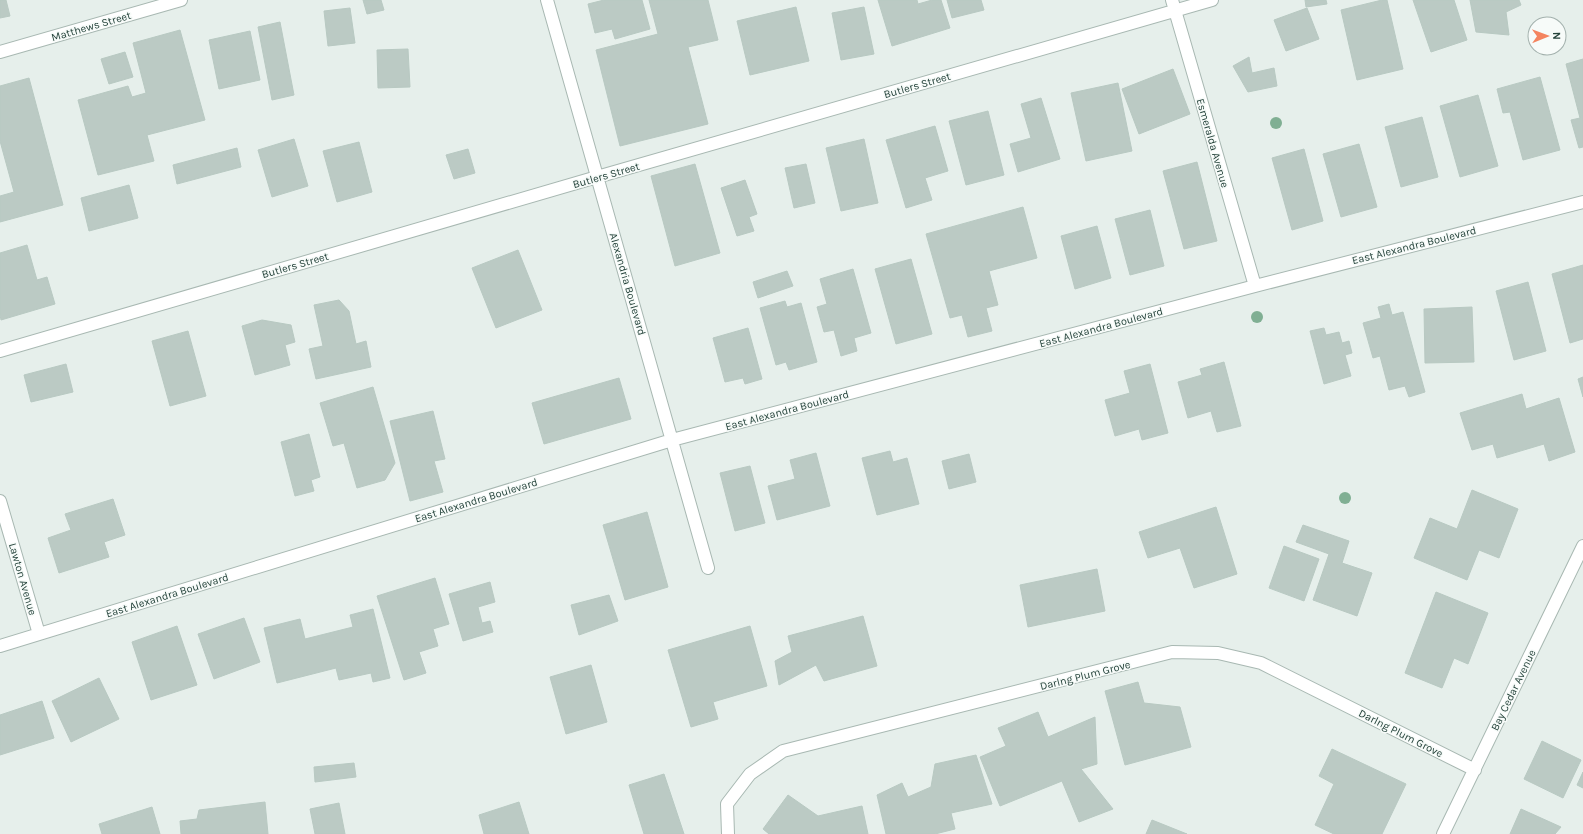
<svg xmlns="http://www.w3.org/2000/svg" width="1583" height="834" font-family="Karla,sans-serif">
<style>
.building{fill:#bbcac4;stroke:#b8c9c2}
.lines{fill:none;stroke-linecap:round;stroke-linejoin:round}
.minor-casing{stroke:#a8b8b2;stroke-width:14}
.minor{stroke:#fff;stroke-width:12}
.tree{fill:#80af93}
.labels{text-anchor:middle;stroke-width:3;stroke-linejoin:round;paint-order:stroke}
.street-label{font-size:11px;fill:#24423a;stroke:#f7fbf9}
</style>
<rect width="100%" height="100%" fill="#e6efeb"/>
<!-- building -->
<path class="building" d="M0,0H6L10,16L0,18Z
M363,0H381L384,10L367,14Z
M604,0H642L650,29L615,39L612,29L595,33L588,4Z
M649,0H708L718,40L688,47L708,124L620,146L596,50L658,34Z
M878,0H917L918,4L932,0H941L950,28L892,46Z
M947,0H981L984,10L952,18Z
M1305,0H1326L1327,4L1306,7Z
M1382,0H1387L1403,69L1357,80L1341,10Z
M1413,0H1454L1467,40L1431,52Z
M1470,0H1519L1521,5L1506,12L1509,35L1476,32Z
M796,7L809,61L750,75L737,21Z
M864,7L874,54L841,60L832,13Z
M350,8L355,43L328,46L324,11Z
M1307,8L1319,39L1286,51L1274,20Z
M280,22L294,95L272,100L258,27Z
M180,30L205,120L147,135L154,161L98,175L78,100L128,86L132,97L146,93L133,43Z
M250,31L260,80L219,89L209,40Z
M408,49L410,87L378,88L377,50Z
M125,52L133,77L109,84L101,59Z
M1249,57L1252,73L1274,68L1277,86L1248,92L1233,66Z
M1583,59V147L1579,148L1571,120L1580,118L1566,64Z
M1173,69L1190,114L1139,134L1122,89Z
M1540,77L1560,150L1523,160L1510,112L1503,113L1497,89Z
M29,78L63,205L0,222V196L14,192L0,141V86Z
M1118,83L1132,151L1086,161L1071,93Z
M1478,95L1498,166L1460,177L1440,106Z
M1041,98L1060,159L1018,172L1010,144L1031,138L1021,104Z
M988,111L1004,175L966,185L949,121Z
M1422,117L1438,177L1401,187L1385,127Z
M935,126L948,171L925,178L932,200L906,208L886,140Z
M294,139L308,186L272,197L258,150Z
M864,139L878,203L841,211L826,148Z
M359,142L372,192L337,202L323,151Z
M1359,144L1377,207L1341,217L1323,154Z
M237,148L241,167L177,184L173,165Z
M468,149L475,173L454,179L446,155Z
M1304,149L1323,221L1292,230L1272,158Z
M1197,162L1217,241L1184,249L1163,171Z
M695,164L720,253L675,266L651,176Z
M806,164L815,203L794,208L785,168Z
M745,180L757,214L749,217L754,231L737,236L721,188Z
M129,185L138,218L89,231L81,198Z
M1023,207L1037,258L989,271L998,305L986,308L992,331L968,337L962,315L950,318L926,234Z
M1150,210L1164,266L1130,275L1115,219Z
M1097,226L1111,278L1075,289L1061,236Z
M27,245L37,280L47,277L55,304L1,320L0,315V253Z
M518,250L542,310L496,328L472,268Z
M911,259L932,334L896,344L875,269Z
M1583,265V339L1570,343L1552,274Z
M853,269L871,333L854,338L857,351L841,356L834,330L824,332L817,307L827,304L820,279Z
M787,271L793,286L758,298L753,282Z
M1528,282L1546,351L1514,360L1496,291Z
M339,300L349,311L356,344L366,341L371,367L316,379L309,349L323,346L314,305Z
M785,301L787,307L801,303L817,362L789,370L786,362L776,365L760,308Z
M1389,304L1392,315L1403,312L1425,392L1409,397L1405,386L1389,390L1380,356L1373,358L1363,323L1381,318L1378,307Z
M1472,307L1474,362L1425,363L1424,309Z
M262,320L291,325L295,342L285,345L290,365L255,375L242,326Z
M748,328L762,379L745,384L743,378L725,382L713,338Z
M1324,328L1326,335L1339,332L1342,343L1349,341L1352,353L1345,355L1351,376L1324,384L1310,331Z
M188,331L206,396L170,406L152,341Z
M1224,362L1241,426L1217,432L1211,411L1188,418L1178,382L1202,375L1200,369Z
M66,364L73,392L31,402L24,375Z
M1150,364L1168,433L1142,440L1139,429L1115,436L1105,400L1130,393L1124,371Z
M1583,377V397L1578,379Z
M619,378L631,419L544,444L532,403Z
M373,387L395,463L385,480L357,488L344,443L333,446L320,403Z
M1522,394L1526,409L1559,398L1575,452L1549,461L1544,444L1497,458L1493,444L1472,450L1460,413Z
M433,411L445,459L434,461L443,492L410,501L390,421Z
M309,434L320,477L311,480L314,491L295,496L281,442Z
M890,451L893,462L907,458L919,504L877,515L862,458Z
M816,453L830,506L777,520L768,486L795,479L790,460Z
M969,454L976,482L949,489L942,461Z
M750,466L765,523L735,531L720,473Z
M1472,490L1518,509L1499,558L1479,550L1467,580L1414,558L1430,518L1457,529Z
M113,499L125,535L104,542L109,557L59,573L48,538L71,530L65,514Z
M1216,507L1237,574L1194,588L1180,548L1148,558L1139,532Z
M647,512L668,587L625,600L603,525Z
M1303,525L1349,541L1342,563L1372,573L1357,616L1313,600L1329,554L1296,542Z
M1284,546L1319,559L1304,601L1269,588Z
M1097,569L1105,611L1028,627L1020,585Z
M435,578L449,624L433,629L438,646L419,652L426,673L404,680L377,596Z
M490,582L495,602L478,607L482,623L490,621L493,632L463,641L449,594Z
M1436,592L1488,613L1468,664L1454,658L1442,688L1405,673Z
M609,595L618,621L579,635L571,605Z
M373,609L390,678L373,682L371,673L339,680L336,668L277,683L264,628L300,619L305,639L353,627L350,615Z
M863,616L877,666L824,681L816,665L779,685L775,661L792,652L788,636Z
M244,618L260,662L214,679L198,634Z
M177,626L197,685L151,700L132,642Z
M750,626L767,686L713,702L718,719L691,727L668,650Z
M591,665L607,722L566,734L550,677Z
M99,678L119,719L71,742L52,701Z
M1138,682L1144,703L1180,707L1191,747L1125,765L1105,691Z
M42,701L54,738L0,755V715Z
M1038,712L1048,737L1095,717L1097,764L1081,769L1113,809L1079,822L1062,781L1000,806L980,757L1006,746L998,728Z
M1542,741L1581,760L1563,798L1524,779Z
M1332,749L1406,784L1382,834H1334L1315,825L1334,784L1319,776Z
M976,755L992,804L951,813L955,829L935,834H886L877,795L902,783L908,797L931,787L935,764Z
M354,763L356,777L315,782L314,767Z
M1583,772V788L1577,785Z
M664,774L684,834H644L629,785Z
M788,795L818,816L862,806L868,834H769L763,829Z
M265,802L268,834H181L180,821L197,819L199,810Z
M519,802L529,834H484L479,815Z
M339,803L345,834H315L310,809Z
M152,807L160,834H102L99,824Z
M1521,809L1561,827L1555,834H1510Z
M1152,820L1187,834H1146Z"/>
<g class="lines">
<defs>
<path id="minor" d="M547,0L708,568
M1172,0L1255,286
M0,52L181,0
M0,351L597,177L1212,0
M0,501L39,634
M0,646L672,440L1255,286L1583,202
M728,834L727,804L750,774L783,751L1172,652L1218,653L1261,663L1475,770
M1443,834L1583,546"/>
</defs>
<!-- minor casing -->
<use href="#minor" class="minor-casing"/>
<!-- minor -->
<use href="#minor" class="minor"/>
</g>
<!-- trees -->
<g class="tree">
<circle cx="1276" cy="123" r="6"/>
<circle cx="1257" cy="317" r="6"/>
<circle cx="1345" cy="498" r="6"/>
</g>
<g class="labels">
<!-- street labels -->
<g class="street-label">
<text transform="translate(91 26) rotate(-16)" y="4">Matthews Street</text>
<text transform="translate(917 85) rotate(-16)" y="4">Butlers Street</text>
<text transform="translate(1213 143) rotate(74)" y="4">Esmeralda Avenue</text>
<text transform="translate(606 175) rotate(-16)" y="4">Butlers Street</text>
<text transform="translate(1414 245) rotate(-14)" y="4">East Alexandra Boulevard</text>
<text transform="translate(295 265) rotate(-16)" y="4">Butlers Street</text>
<text transform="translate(628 284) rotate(74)" y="4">Alexandria Boulevard</text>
<text transform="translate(1101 327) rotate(-15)" y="4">East Alexandra Boulevard</text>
<text transform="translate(787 410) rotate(-15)" y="4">East Alexandra Boulevard</text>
<text transform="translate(476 500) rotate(-17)" y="4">East Alexandra Boulevard</text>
<text transform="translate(23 579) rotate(74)" y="4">Lawton Avenue</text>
<text transform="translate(167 595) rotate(-17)" y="4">East Alexandra Boulevard</text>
<text transform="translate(1085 675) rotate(-14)" y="4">Darlng Plum Grove</text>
<text transform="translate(1513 690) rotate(-64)" y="4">Bay Cedar Avenue</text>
<text transform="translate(1401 733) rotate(27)" y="4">Darlng Plum Grove</text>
</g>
</g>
<!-- north arrow -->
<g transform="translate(1547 36) rotate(89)"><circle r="19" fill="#f7fbf9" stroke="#a3b1ad"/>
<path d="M0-3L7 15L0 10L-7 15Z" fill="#f4845f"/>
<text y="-6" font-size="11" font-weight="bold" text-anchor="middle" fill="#24423a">N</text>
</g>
</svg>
